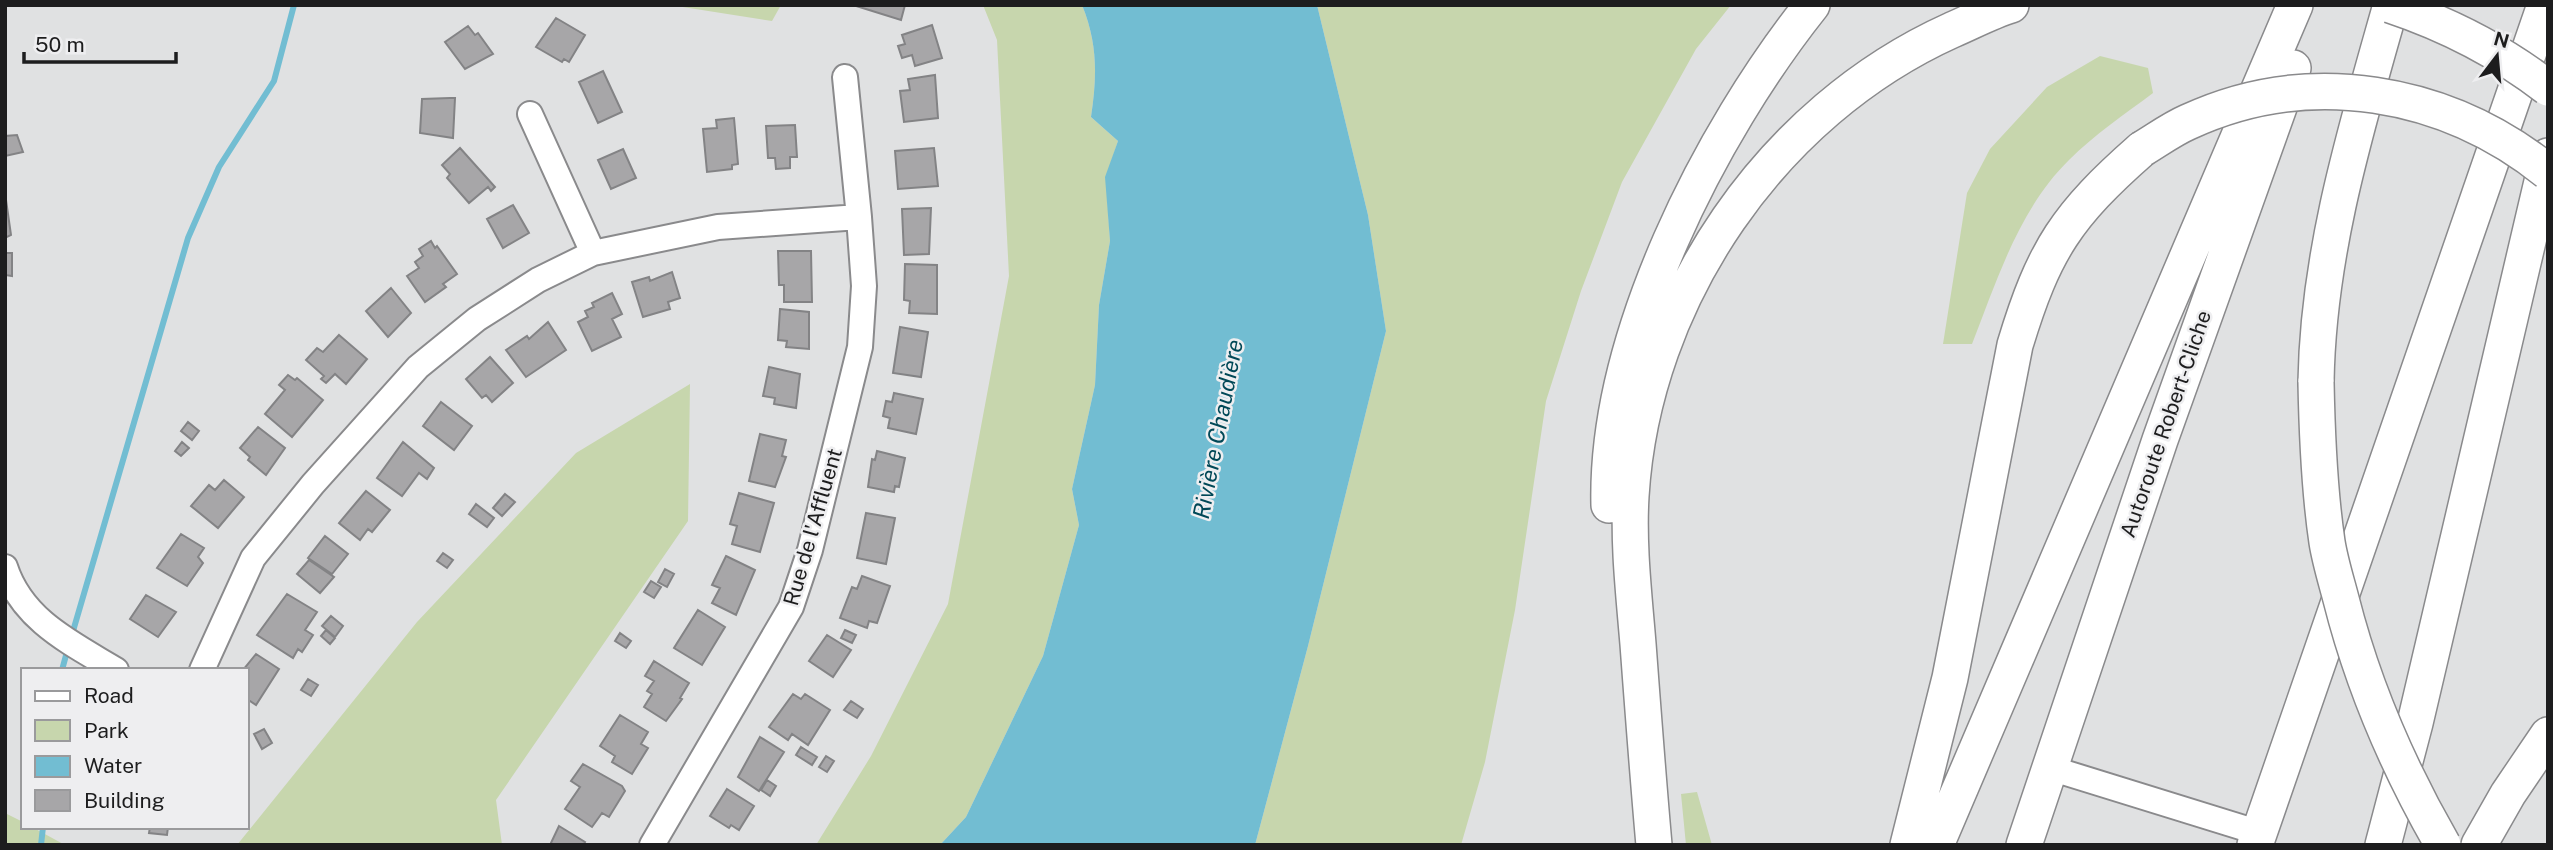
<svg xmlns="http://www.w3.org/2000/svg" width="2553" height="850" font-family="'Public Sans',sans-serif">
<style>
.green{fill:#c7d6ad}
.water{fill:#72bdd2}
.lines{fill:none;stroke-linecap:round;stroke-linejoin:round}
.stream{stroke:#72bdd2;stroke-width:6}
.building{fill:#a7a6a8;stroke:#838385;stroke-width:2}
.minor-casing{stroke:#8a8a8c;stroke-width:28}
.highway-casing{stroke:#8a8a8c;stroke-width:38}
.minor{stroke:#fff;stroke-width:24}
.highway{stroke:#fff;stroke-width:35}
.highway-bridge-casing{stroke:#8a8a8c;stroke-width:38;stroke-linecap:butt}
.highway-bridge{stroke:#fff;stroke-width:35}
.labels{text-anchor:middle;stroke-width:5;stroke-linejoin:round;paint-order:stroke}
.street-label{font-size:21px;fill:#1d1d1e;stroke:#eeeef0}
.water-label{font-size:23px;font-style:italic;fill:#004857;stroke:#eeeef0}
</style>
<rect width="100%" height="100%" fill="#e0e1e2"/>
<!-- green -->
<path class="green" d="M670,5H781L772,21Z
M983,5H1082C1098,44 1097,77 1091,117L1118,141L1106,177L1110,241L1099,305L1095,385L1072,489L1079,525L1043,656L966,817L940,845H816L871,756L948,604L1009,276L997,40Z
M1317,5H1731L1696,49L1622,182L1581,291L1546,401L1515,610L1485,762L1461,845H1255L1308,646L1386,331L1368,215Z
M2100,56L2148,68L2153,93C2125,114 2094,135 2069,160C2019,209 1997,280 1972,344H1943L1967,193L1990,149L2047,87Z
M690,384L688,521L496,800L502,845H237L417,622L576,453Z
M1697,792L1712,845H1686L1681,794Z
M5,813L23,822V827H32L65,845H5Z"/>
<!-- water -->
<path class="water" d="M1082,5H1317L1368,215L1386,331L1308,646L1255,845H940L966,817L1043,656L1079,525L1072,489L1095,385L1099,305L1110,241L1105,177L1118,141L1091,117C1097,77 1098,44 1082,5Z"/>
<g class="lines">
<!-- stream -->
<path class="stream" d="M71,638L188,238L219,167L274,81L294,5
M62,670L68,648
M41,845L43,827"/>
</g>
<!-- building -->
<path class="building" d="M853,5H905L901,20Z
M556,18L585,35L569,62L564,59L562,62L536,47Z
M932,25L942,58L915,66L912,55L902,58L898,46L905,44L902,35Z
M468,26L475,35L478,33L493,54L465,69L445,42Z
M603,71L622,112L598,123L579,82Z
M935,75L938,118L904,122L900,91L910,90L908,79Z
M450,98H455L453,138L420,133L422,99Z
M734,118L738,164L732,165V169L707,172L703,129L717,128L716,120Z
M795,125L797,157H790V168L776,169L775,158H768L766,126Z
M17,135L23,152L5,156V136Z
M460,148L495,187L491,191L488,187L469,203L447,178L450,174L442,165Z
M934,148L938,186L898,189L895,151Z
M623,149L636,178L611,189L598,160Z
M5,193L11,235L5,238Z
M513,205L529,233L503,248L487,219Z
M931,208L929,254L904,255L902,209Z
M431,241L435,248L437,246L457,274L443,284L446,287L425,302L407,276L419,268L415,262L423,256L419,249Z
M778,251H811L812,302H784V285H779Z
M5,253H12V276L5,275Z
M905,264L937,265V314L909,313L910,301L904,300Z
M672,272L680,298L668,302L670,309L643,317L632,282L649,277L650,281Z
M391,288L411,313L388,337L366,311Z
M612,293L622,314L612,319L621,337L592,351L578,322L588,317L585,311L594,307L592,303Z
M780,309L809,312V349L786,347L787,341L778,340Z
M548,322L566,350L526,377L506,350L527,336L529,339Z
M900,327L928,332L921,377L893,373Z
M339,335L367,359L346,384L335,374L326,383L321,379L324,376L306,360L317,348L323,352Z
M490,357L513,383L492,402L486,395L482,398L466,379Z
M769,367L800,374L796,408L774,404L775,398L763,396Z
M288,375L295,380L297,378L323,400L292,437L265,414L285,390L279,385Z
M894,393L923,399L916,434L888,428L890,418L883,416L886,401L892,402Z
M441,402L472,426L454,450L423,426Z
M188,422L199,431L192,440L181,431Z
M258,427L285,448L266,475L248,460L250,457L240,448Z
M760,434L786,440L782,456L786,457L775,487L749,481Z
M182,442L189,448L181,456L175,451Z
M403,442L434,468L427,479L419,473L402,496L377,478Z
M877,451L905,458L899,487L895,486L894,492L868,487L872,459L875,460Z
M224,480L244,497L218,528L191,506L209,485L215,490Z
M366,491L390,510L372,532L368,529L360,540L339,523Z
M739,493L774,503L760,552L732,544L737,526L730,524Z
M505,494L515,502L502,516L493,508Z
M476,504L494,518L487,527L469,514Z
M866,513L895,518L886,564L857,558Z
M181,534L204,548L198,557L203,563L187,586L157,568Z
M325,536L348,554L332,574L308,558Z
M443,553L453,560L447,568L437,561Z
M726,556L755,570L736,615L712,603L720,588L712,585Z
M309,560L334,577L320,593L297,574Z
M665,569L674,574L667,587L658,582Z
M862,576L890,586L877,623L869,621L867,628L840,618L852,587L857,589Z
M651,581L661,587L654,598L644,592Z
M287,594L317,612L305,630L313,635L302,652L298,649L293,658L257,635Z
M146,595L176,612L158,637L130,619Z
M698,610L725,627L702,665L674,648Z
M331,616L343,626L335,637L322,626Z
M326,630L335,638L330,644L321,636Z
M845,630L856,635L852,643L841,638Z
M620,633L631,641L626,648L615,641Z
M827,635L851,650L833,677L809,661Z
M256,654L279,669L256,705L247,699V670H243Z
M654,661L689,683L680,698L682,699L666,721L644,707L652,694L647,691L654,681L645,676Z
M308,679L318,685L311,696L301,690Z
M793,694L801,699L805,694L830,710L808,745L792,734L788,740L769,727Z
M851,701L863,709L857,718L844,710Z
M620,715L648,732L641,744L648,748L632,774L612,762L615,756L600,746Z
M264,729L272,743L262,749L254,734Z
M760,737L784,752L759,791L738,777Z
M801,747L817,757L812,765L796,755Z
M826,756L834,761L827,772L819,767Z
M583,764L622,786L625,791L609,817L602,813L592,827L565,809L580,787L571,781Z
M767,780L776,786L770,796L761,790Z
M727,789L754,806L739,830L731,825L729,828L710,816Z
M559,826L585,842L583,845H550Z
M150,827H168L167,835L149,833Z"/>
<g class="lines">
<defs>
<path id="minor" d="M845,77L859,217
M530,114L593,253
M5,567C22,620 71,643 116,670
M202,670L253,558L313,484L418,367L477,319L538,280L593,253L718,227L859,217L864,286L860,347L810,550L791,607L652,845
M2050,768L2260,833"/>
<path id="highway" d="M2316,382C2318,252 2356,129 2391,5
M1609,505C1605,338 1710,133 1812,5
M1654,845C1648,778 1643,711 1638,644C1634,595 1628,545 1631,496C1643,298 1772,111 1952,30C1971,22 1991,11 2011,5
M1908,845L1950,678L2015,345C2044,249 2067,215 2142,149
M1936,845L2295,5
M2024,845L2160,440L2293,68
M2255,845L2545,5
M2383,845L2415,723L2548,156
M2479,845L2508,794L2548,735"/>
</defs>
<!-- minor casing -->
<use href="#minor" class="minor-casing"/>
<!-- highway casing -->
<use href="#highway" class="highway-casing"/>
<!-- minor -->
<use href="#minor" class="minor"/>
<!-- highway -->
<use href="#highway" class="highway"/>
<defs>
<path id="highway-bridge" d="M2390,5C2447,24 2500,51 2548,88
M2142,149C2157,140 2172,129 2188,122C2309,66 2446,90 2548,172
M2316,382C2317,435 2319,488 2327,542C2330,561 2336,580 2341,599C2363,686 2398,767 2443,845"/>
</defs>
<!-- highway-bridge casing -->
<use href="#highway-bridge" class="highway-bridge-casing"/>
<!-- highway-bridge -->
<use href="#highway-bridge" class="highway-bridge"/>
</g>
<g class="labels">
<!-- street labels -->
<g class="street-label">
<text transform="translate(2166 424) rotate(-71)" y="7">Autoroute Robert-Cliche</text>
<text transform="translate(813 527) rotate(-74)" y="7">Rue de l'Affluent</text>
</g>
<!-- water labels -->
<g class="water-label">
<text transform="translate(1218 429) rotate(-79)" y="8">Rivière Chaudière</text>
</g>
</g>
<!-- border -->
<rect width="2553" height="850" fill="none" stroke="#1d1d1e" stroke-width="14"/>
<!-- legend -->
<rect x="21" y="668" width="228" height="161" fill="#eeeef0" stroke="#9a9a9c" stroke-width="2"/>
<rect x="35" y="691" width="35" height="10" fill="#ffffff" stroke="#9a9a9c" stroke-width="2"/>
<text x="84" y="703" font-size="21" fill="#1d1d1e">Road</text>
<rect x="35" y="720" width="35" height="21" fill="#c7d6ad" stroke="#9a9a9c" stroke-width="2"/>
<text x="84" y="738" font-size="21" fill="#1d1d1e">Park</text>
<rect x="35" y="756" width="35" height="21" fill="#72bdd2" stroke="#9a9a9c" stroke-width="2"/>
<text x="84" y="773" font-size="21" fill="#1d1d1e">Water</text>
<rect x="35" y="790" width="35" height="21" fill="#a7a6a8" stroke="#9a9a9c" stroke-width="2"/>
<text x="84" y="808" font-size="21" fill="#1d1d1e">Building</text>
<!-- north arrow -->
<g transform="translate(2497 56) rotate(16)" stroke="#eeeef0" stroke-width="5" paint-order="stroke">
<path d="M0-5L12 26L0 18L-12 26Z" fill="#1d1d1e"/>
<text y="-10" font-size="19" font-weight="bold" text-anchor="middle" fill="#1d1d1e">N</text>
</g>
<!-- scale -->
<path d="M24 52v10h152v-10" fill="none" stroke="#1d1d1e" stroke-width="3.5"/>
<text x="35" y="52" font-size="21" fill="#1d1d1e" stroke="#eeeef0" stroke-width="5" paint-order="stroke">50 m</text>
</svg>
